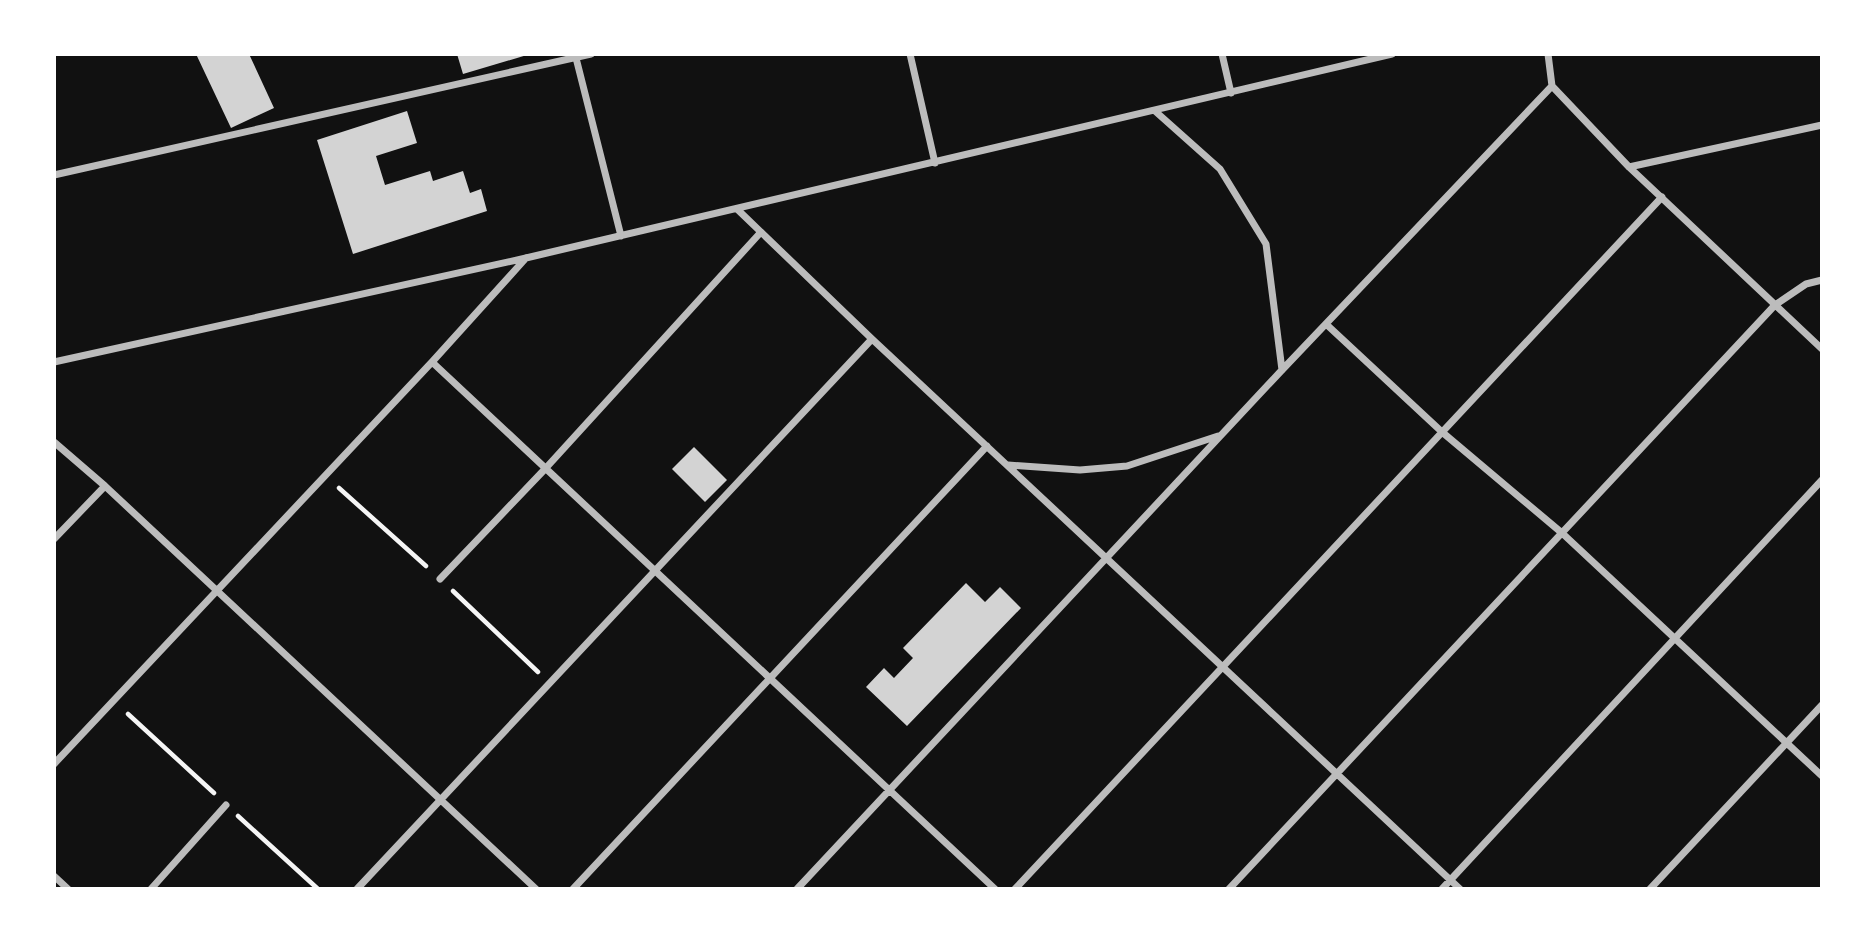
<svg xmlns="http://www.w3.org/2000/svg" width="1876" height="943" font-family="'Space Grotesk',sans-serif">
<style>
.building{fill:#d3d3d3}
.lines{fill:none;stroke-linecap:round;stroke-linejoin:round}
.path{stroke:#f5f5f5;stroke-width:4.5}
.minor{stroke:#bcbcbc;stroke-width:7}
</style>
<rect width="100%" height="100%" fill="#111"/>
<!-- building -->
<path class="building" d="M196,54H249L274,108L231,128Z
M457,54H527V55L463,74Z
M407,111L417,143L376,156L385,185L430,171L433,181L463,171L470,193L481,189L487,211L353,254L317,140Z
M694,447L727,480L705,502L672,469Z
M966,583L985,602L1000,587L1021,608L907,726L866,687L884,668L894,678L913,658L903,648Z"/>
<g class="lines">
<!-- path -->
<path class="path" d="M339,488L426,566
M453,591L538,672
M128,714L214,793
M238,816L318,889"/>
<!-- minor -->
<path class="minor" d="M575,54L621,236
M910,54L935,163
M1222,54L1231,93
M1548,54L1552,86L1629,167L1822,349
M1155,111L1220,169L1266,244L1282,370
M1629,167L1822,125
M54,175L591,54
M737,209L872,339L1460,889
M1326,324L1442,432L1562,533L1822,776
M54,362L526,258L1392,54
M432,362L995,889
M54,442L105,486L536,889
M1008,465L1080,470L1127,466L1218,436
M54,539L105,486
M440,579L545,469L761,232
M54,764L432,362L526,258
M54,876L68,889
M151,889L226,805
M357,889L872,339
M573,889L987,446
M797,889L1282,370L1552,86
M1015,889L1662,197
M1229,889L1775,305L1806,284L1822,280
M1442,889L1822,480
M1650,889L1822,705"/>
</g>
<!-- border -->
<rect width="1876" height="943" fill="none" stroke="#ffffff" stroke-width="112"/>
</svg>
